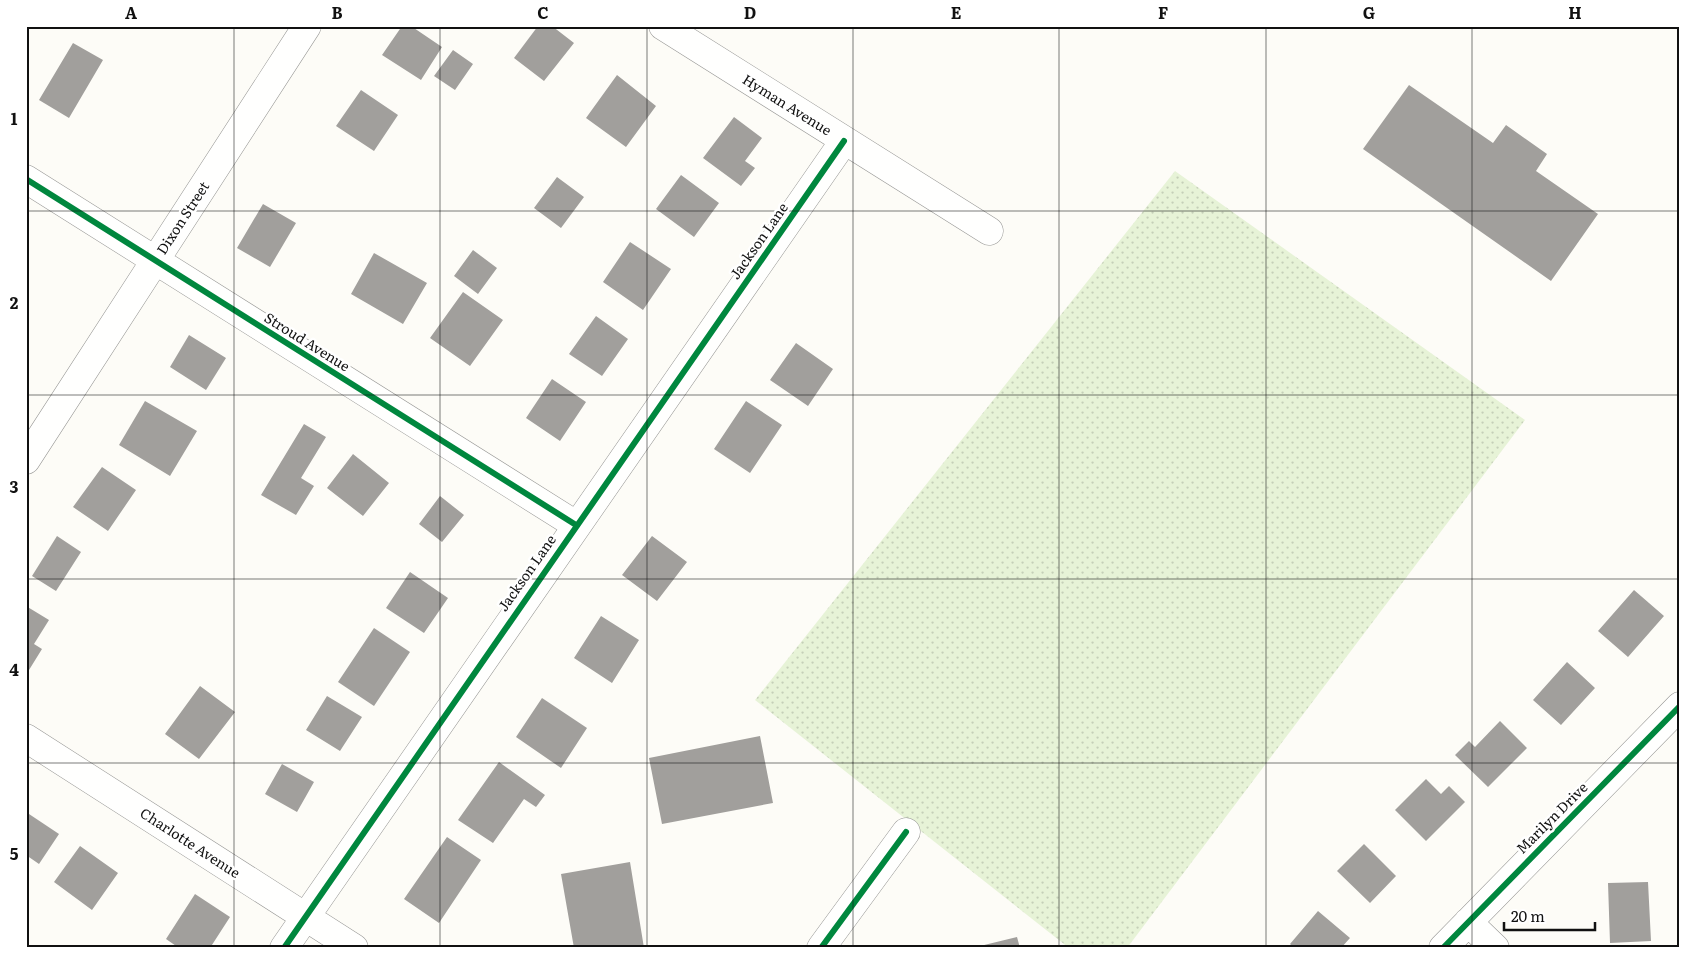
<svg xmlns="http://www.w3.org/2000/svg" width="1706" height="974" font-family="Literata,serif">
<style>
.grass{fill:url(#grass-dots)}
.building{fill:#a19f9c}
.lines{fill:none;stroke-linecap:round;stroke-linejoin:round}
.street-casing{stroke:#979795;stroke-width:29}
.street{stroke:#fffffe;stroke-width:28}
.cycleway-casing{stroke:#fff;stroke-width:9}
.cycleway{stroke:#00873e;stroke-width:6}
.grid{fill:none;stroke:#111;stroke-width:1;stroke-opacity:0.55}
.labels{text-anchor:middle;stroke-width:5;stroke-linejoin:round;paint-order:stroke}
.street-label{font-size:14px;fill:#111;stroke:#fff}
.neatline{fill:none;stroke:#111;stroke-width:2}
.grid-label{font-size:16px;text-anchor:middle;font-weight:bold;fill:#111}
</style>
<defs>
<pattern id="grass-dots" width="8" height="8" patternUnits="userSpaceOnUse" patternTransform="scale(1.25)"><rect width="8" height="8" fill="#e7f3d7"/><path d="M2 2h.1M6 6h.1" fill="none" stroke="#c5cfb8" stroke-width="1.8" stroke-linecap="round"/></pattern>
</defs>
<rect width="100%" height="100%" fill="#fdfcf7"/>
<!-- grass -->
<path class="grass" d="M1175,171L1525,420L1127,948H1069L755,700Z"/>
<!-- building -->
<path class="building" d="M402,26H411L442,47L421,80L382,55Z
M538,26H552L574,43L544,81L514,58Z
M73,43L103,60L69,118L39,100Z
M453,50L473,64L455,90L434,76Z
M617,75L656,106L626,147L586,118Z
M1409,85L1493,143L1506,125L1547,154L1536,171L1598,214L1551,281L1363,149Z
M361,90L398,115L374,151L336,126Z
M734,117L762,138L745,161L755,168L741,186L703,158Z
M681,175L719,203L694,237L656,209Z
M557,177L584,197L561,228L534,208Z
M263,204L296,223L270,267L237,248Z
M630,242L671,269L643,310L603,282Z
M473,250L497,268L478,294L454,276Z
M374,253L427,283L403,324L351,294Z
M463,292L503,320L470,366L430,338Z
M596,316L628,339L602,376L569,354Z
M189,335L226,358L206,390L170,367Z
M796,343L833,369L808,406L770,380Z
M552,379L586,402L560,441L526,418Z
M145,401L197,431L170,476L119,445Z
M746,401L782,425L750,473L714,449Z
M304,424L326,437L301,478L314,486L296,515L261,495Z
M353,454L389,483L363,516L327,488Z
M102,467L136,490L108,531L73,507Z
M440,496L464,515L442,542L419,524Z
M57,536L81,552L56,591L32,576Z
M652,536L687,562L657,601L622,575Z
M410,572L448,598L424,633L386,608Z
M1634,590L1664,616L1628,657L1598,631Z
M26,606L49,620L34,644L42,649L29,670L26,668Z
M601,616L639,640L612,683L574,658Z
M374,628L410,652L374,706L338,682Z
M1567,662L1595,688L1561,725L1533,700Z
M200,686L235,712L199,759L165,734Z
M327,696L362,717L340,751L306,730Z
M542,698L587,728L561,768L516,737Z
M1500,721L1527,748L1488,787L1455,755L1469,741L1475,747Z
M760,736L773,803L662,824L649,758Z
M499,762L545,795L536,807L524,799L493,843L458,820Z
M282,764L314,782L297,812L265,794Z
M1426,779L1441,794L1449,786L1465,802L1426,841L1395,810Z
M26,812L59,834L39,864L26,855Z
M447,837L481,860L439,923L404,899Z
M1364,844L1396,876L1370,903L1337,871Z
M80,846L118,873L92,910L54,882Z
M630,862L644,948H574L561,874Z
M1648,882L1651,941L1610,943L1608,883Z
M195,894L230,917L210,948H179L166,939Z
M1318,911L1350,938L1341,948H1294L1290,944Z
M1017,937L1020,948H976V947Z"/>
<g class="lines">
<defs>
<path id="street" d="M663,26L989,231
M26,179L576,525
M26,460L307,26
M26,738L354,948
M1468,922L1495,948
M284,948L844,141
M821,948L906,832
M1443,948L1680,706"/>
</defs>
<!-- street casing -->
<use href="#street" class="street-casing"/>
<!-- street -->
<use href="#street" class="street"/>
<defs>
<path id="cycleway" d="M26,179L576,525
M284,948L844,141
M821,948L906,832
M1443,948L1680,706"/>
</defs>
<!-- cycleway casing -->
<use href="#cycleway" class="cycleway-casing"/>
<!-- cycleway -->
<use href="#cycleway" class="cycleway"/>
</g>
<!-- grid -->
<path class="grid" d="M234,26V948M440,26V948M647,26V948M853,26V948M1059,26V948M1266,26V948M1472,26V948M26,211H1680M26,395H1680M26,579H1680M26,763H1680"/>
<g class="labels">
<!-- street labels -->
<g class="street-label">
<text transform="translate(787 105) rotate(32)" y="5">Hyman Avenue</text>
<text transform="translate(183 218) rotate(-57)" y="5">Dixon Street</text>
<text transform="translate(759 241) rotate(-55)" y="5">Jackson Lane</text>
<text transform="translate(307 342) rotate(32)" y="5">Stroud Avenue</text>
<text transform="translate(527 573) rotate(-55)" y="5">Jackson Lane</text>
<text transform="translate(1552 818) rotate(-45)" y="5">Marilyn Drive</text>
<text transform="translate(190 843) rotate(33)" y="5">Charlotte Avenue</text>
</g>
</g>
<!-- border -->
<rect width="1706" height="974" fill="none" stroke="#ffffff" stroke-width="55"/>
<!-- scale -->
<path d="M1504 922v8h91v-8" fill="none" stroke="#111111" stroke-width="2.5"/>
<text x="1511" y="922" font-size="15" fill="#111111" stroke="#ffffff" stroke-width="4" paint-order="stroke">20 m</text>
<rect x="28" y="28" width="1650" height="918" class="neatline"/>
<g class="grid-label">
<text x="131" y="19">A</text>
<text x="337" y="19">B</text>
<text x="543" y="19">C</text>
<text x="750" y="19">D</text>
<text x="956" y="19">E</text>
<text x="1163" y="19">F</text>
<text x="1369" y="19">G</text>
<text x="1575" y="19">H</text>
<text x="14" y="125">1</text>
<text x="14" y="309">2</text>
<text x="14" y="493">3</text>
<text x="14" y="676">4</text>
<text x="14" y="860">5</text>
</g>
</svg>
